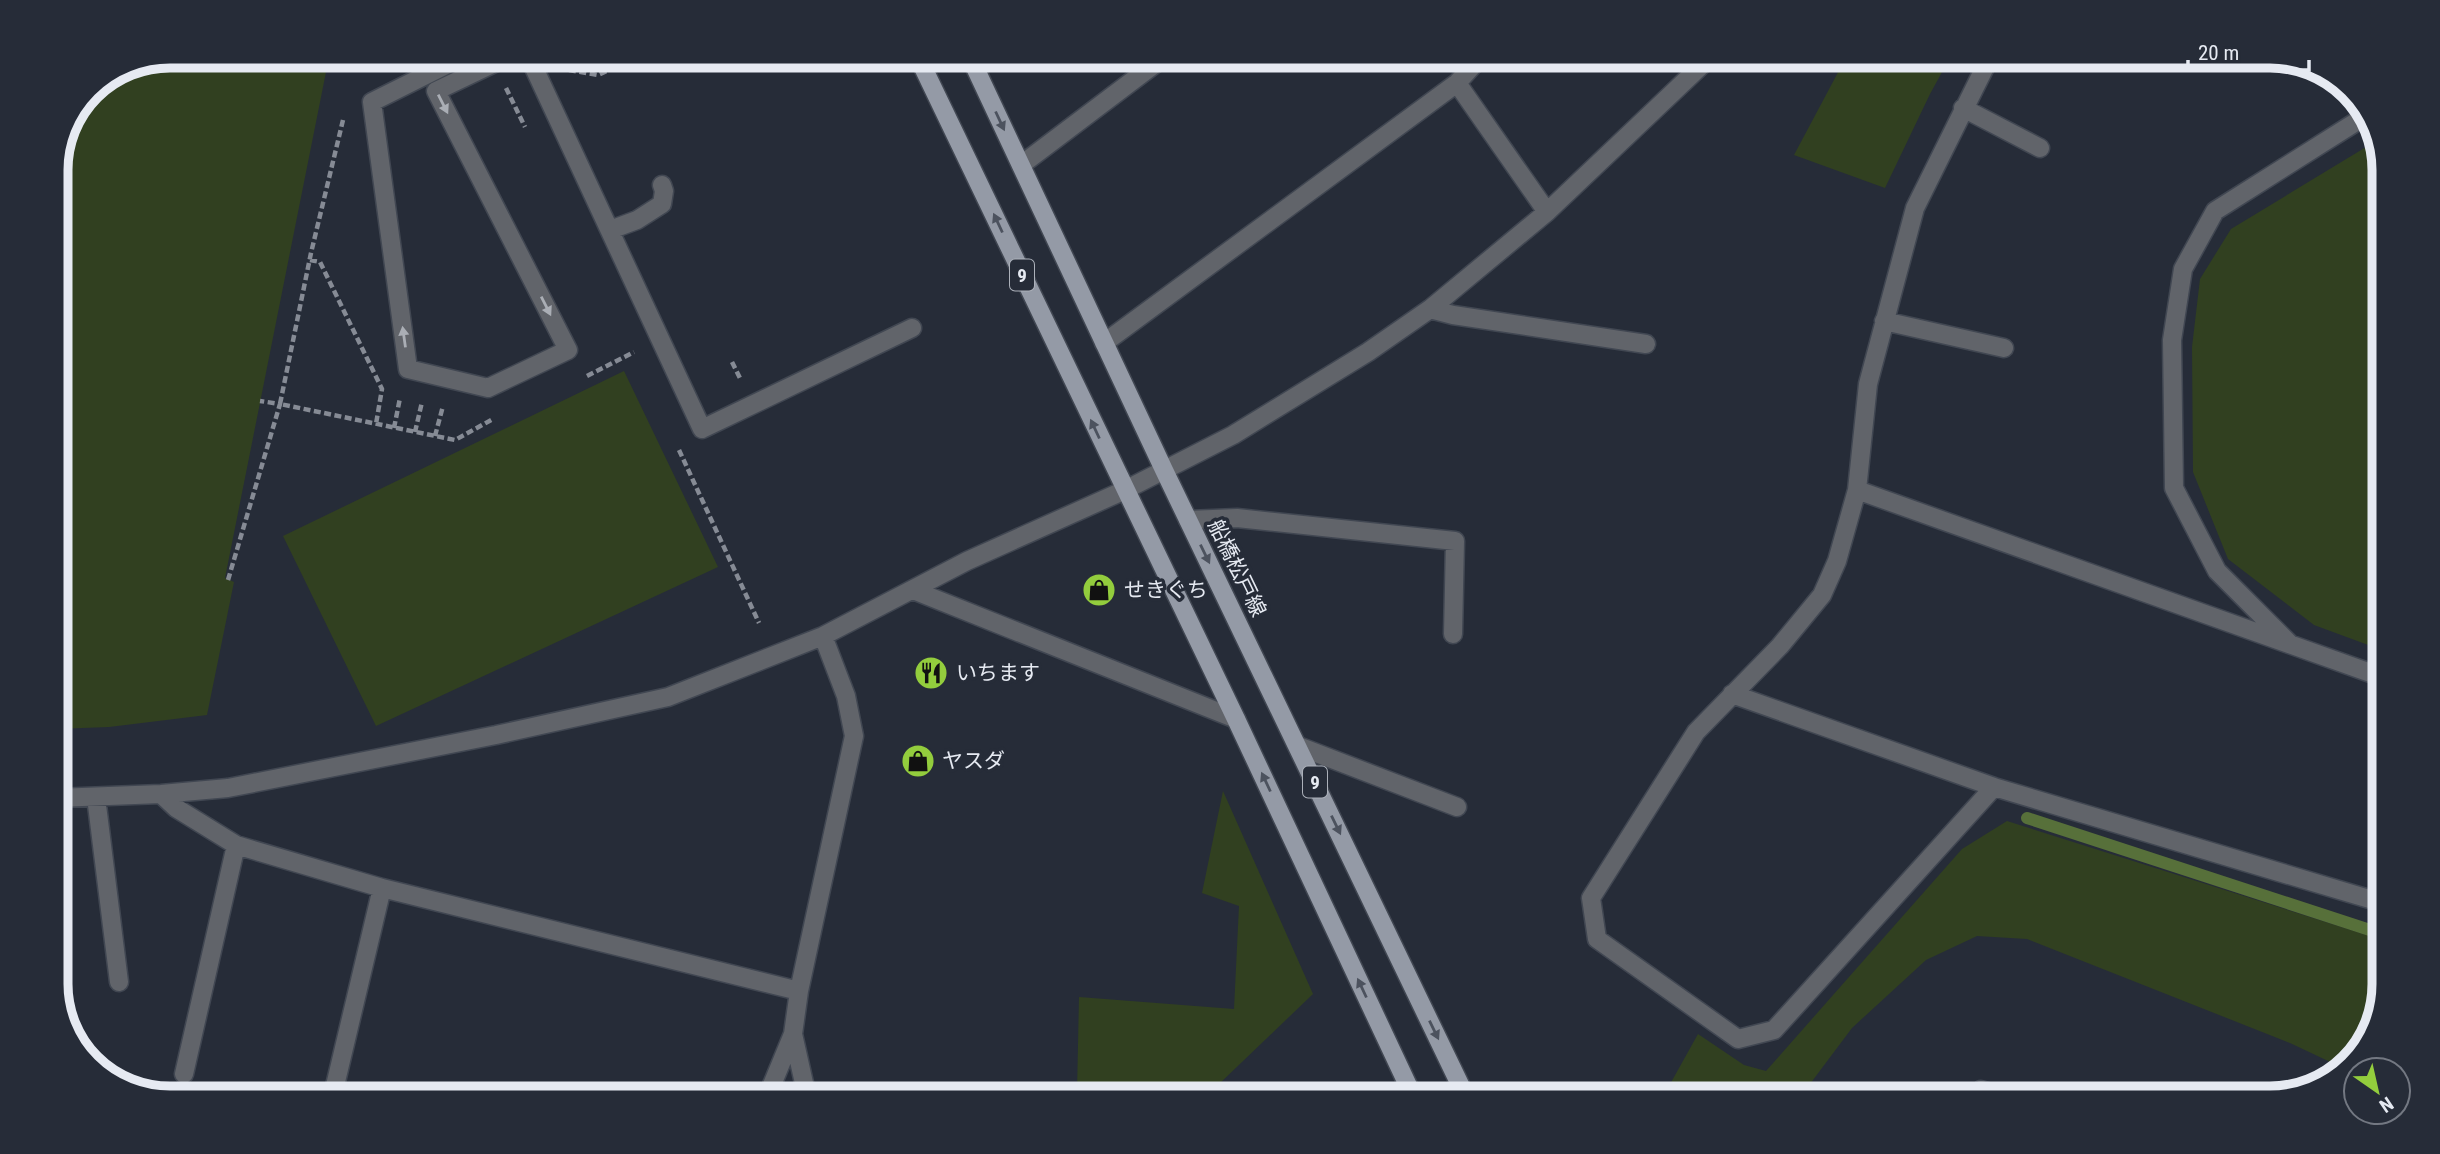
<svg xmlns="http://www.w3.org/2000/svg" width="2440" height="1154" font-family="'Roboto Condensed','Noto Sans JP',sans-serif">
<style>
.green{fill:#314020}
.lines{fill:none;stroke-linecap:round;stroke-linejoin:round}
.stream{stroke:#57703a;stroke-width:12}
.minor-casing{stroke:#414752;stroke-width:21}
.major-casing{stroke:#414752;stroke-width:21}
.path{stroke:#868b95;stroke-width:4.5;stroke-dasharray:7 3.5;stroke-linecap:butt}
.minor{stroke:#61646a;stroke-width:18}
.major{stroke:#949aa6;stroke-width:18}
.oneway{fill:#aaaeb5}
.oneway2{fill:#4c525e}
.labels{text-anchor:middle;stroke-width:7;stroke-linejoin:round;paint-order:stroke}
.shield{fill:#262c38;stroke:#acb1ba;stroke-width:2}
.shield-label{font-size:19px;font-weight:bold;fill:#e6eaf2}
.street-label{font-size:21px;fill:#e6eaf2;stroke:#262c38}
.poi-label{font-size:21px;fill:#e6eaf2;stroke:#262c38;text-anchor:start}
.rim{fill:none;stroke:#e6eaf2;stroke-width:9}
</style>
<rect width="100%" height="100%" fill="#262c38"/>
<!-- green -->
<path class="green" d="M170,56L329,57L225,578L234,582L207,715L109,727L56,729V163L90,89Z
M1843,63H1947L1930,94L1885,188L1794,155Z
M2376,141L2384,163L2379,649L2314,625L2228,559L2193,472L2192,347L2200,279L2231,229Z
M624,371L718,567L376,726L283,536Z
M1223,791L1313,994L1218,1085L1178,1093H1077L1079,997L1234,1009L1239,906L1202,893Z
M2007,821L2376,938L2375,1028L2343,1068L2290,1043L2027,939L1977,936L1926,960L1852,1028L1801,1096L1664,1095L1698,1034L1744,1065L1766,1071L1962,849Z"/>
<g class="lines">
<!-- stream -->
<path class="stream" d="M2027,818L2376,932"/>
<defs>
<path id="minor" d="M462,57L372,102L408,369L488,388L568,350L436,91L507,57
M529,57L702,429L912,328
M1987,63L1915,208L1868,384L1857,490L1837,561L1822,595L1780,646L1696,732L1591,898L1597,939L1738,1039L1774,1030L1994,787
M1457,83L1547,212
M1963,108L2040,148
M1021,165L1160,60
M610,230L637,220L662,204L664,191L662,185
M1430,309L1453,315L1646,344
M1884,321L2004,348
M1104,343L1457,83L1477,61
M1857,490L2379,676
M1188,520L1237,518L1455,541L1453,634
M913,590L1236,719
M2290,644L2217,571L2174,488L2172,340L2183,269L2215,211L2367,115
M1732,694L1994,787L2376,901
M1298,746L1457,807
M161,794L176,808L236,845L382,888L799,991
M96,797L119,982
M56,798L161,794L228,788L496,735L668,697L823,636L967,561L1125,490L1233,435L1368,352L1430,309L1547,212L1705,62
M793,1034L806,1092
M184,1074L236,845
M334,1090L382,888
M769,1092L793,1034L799,991L854,736L846,696L823,636
M1979,1097L1981,1090L2006,1097"/>
<path id="major" d="M919,59L1236,719L1412,1094
M971,59L1164,470L1465,1095"/>
</defs>
<!-- minor casing -->
<use href="#minor" class="minor-casing"/>
<!-- major casing -->
<use href="#major" class="major-casing"/>
<!-- path -->
<path class="path" d="M569,70L598,75L634,58
M506,88L525,127
M343,120L311,253L280,404L455,440L493,419
M310,260L320,262L382,389L376,424
M732,362L741,380
M587,376L634,352
M394,428L400,398
M415,432L422,402
M435,436L443,406
M679,450L759,623
M228,580L280,404L260,401"/>
<!-- minor -->
<use href="#minor" class="minor"/>
<!-- major -->
<use href="#major" class="major"/>
</g>
<!-- one-way arrows -->
<defs><path id="oneway-solid" d="M-6-.8H1V-3.2L6.5 0L1 3.2V.8H-6Z" transform="scale(1.75)"/></defs>
<g class="oneway">
<use href="#oneway-solid" transform="translate(443 104) rotate(63)"/>
<use href="#oneway-solid" transform="translate(546 306) rotate(63)"/>
<use href="#oneway-solid" transform="translate(404 337) rotate(-98)"/>
</g>
<g class="oneway2">
<use href="#oneway-solid" transform="translate(1000 121) rotate(65)"/>
<use href="#oneway-solid" transform="translate(998 223) rotate(-115)"/>
<use href="#oneway-solid" transform="translate(1095 429) rotate(-115)"/>
<use href="#oneway-solid" transform="translate(1205 554) rotate(64)"/>
<use href="#oneway-solid" transform="translate(1266 782) rotate(-115)"/>
<use href="#oneway-solid" transform="translate(1336 825) rotate(64)"/>
<use href="#oneway-solid" transform="translate(1362 988) rotate(-115)"/>
<use href="#oneway-solid" transform="translate(1434 1030) rotate(64)"/>
</g>
<!-- icons -->
<defs>
<symbol id="shop-disc" viewBox="-11 -11 22 22"><circle r="9.5" fill="#93cd3d" stroke="#262c38"/><path d="M-5-2.5h2.3a2.7 3.5 0 0 1 5.4 0H5L5.5 6h-11ZM-1.5-2.5h3a1.5 2.3 0 0 0-3 0Z" fill="#111"/></symbol>
<symbol id="restaurant-disc" viewBox="-11 -11 22 22"><circle r="9.5" fill="#93cd3d" stroke="#262c38"/><path d="M-5-6h1v4h1v-4h1v4h1v-4h1v5L-1.5 .5V6h-2V.5L-5-1ZM5-6V6H3V1.5H1.5Q1.5-4 5-6Z" fill="#111"/></symbol>
</defs>
<g fill-rule="evenodd">
<use href="#shop-disc" x="1080" y="571" width="38" height="38"/>
<use href="#restaurant-disc" x="912" y="654" width="38" height="38"/>
<use href="#shop-disc" x="899" y="742" width="38" height="38"/>
</g>
<g class="labels">
<!-- shield labels -->
<g class="shield">
<rect x="1010" y="259.5" width="24" height="31" rx="5"/>
<rect x="1303" y="766.5" width="24" height="31" rx="5"/>
</g>
<g class="shield-label">
<text x="1022" y="282">9</text>
<text x="1315" y="789">9</text>
</g>
<!-- street labels -->
<g class="street-label">
<text transform="translate(1237 568) rotate(64)" y="7">船橋松戸線</text>
</g>
<!-- poi labels -->
<g class="poi-label">
<text x="1124" y="597">せきぐち</text>
<text x="956" y="680">いちます</text>
<text x="942" y="768">ヤスダ</text>
</g>
</g>
<!-- crop -->
<path d="M0 0H2440V1154H0ZM170 68H2270A102 102 0 0 1 2372 170V984A102 102 0 0 1 2270 1086H170A102 102 0 0 1 68 984V170A102 102 0 0 1 170 68Z" fill="#262c38" fill-rule="evenodd"/>
<path class="rim" d="M170 68H2270A102 102 0 0 1 2372 170V984A102 102 0 0 1 2270 1086H170A102 102 0 0 1 68 984V170A102 102 0 0 1 170 68Z"/>
<!-- north arrow -->
<g transform="translate(2377 1091) rotate(146)"><circle r="33" fill="#262c38" stroke="#737882" stroke-width="2"/>
<path d="M0-5L12 26L0 18L-12 26Z" fill="#93cd3d"/>
<text y="-10" font-size="19" font-weight="bold" text-anchor="middle" fill="#e6eaf2">N</text>
</g>
<!-- scale -->
<path d="M2188 60v10h121v-10" fill="none" stroke="#e6eaf2" stroke-width="3.5"/>
<text x="2198" y="60" font-size="21" fill="#e6eaf2" stroke="#262c38" stroke-width="5" paint-order="stroke">20 m</text>
</svg>
